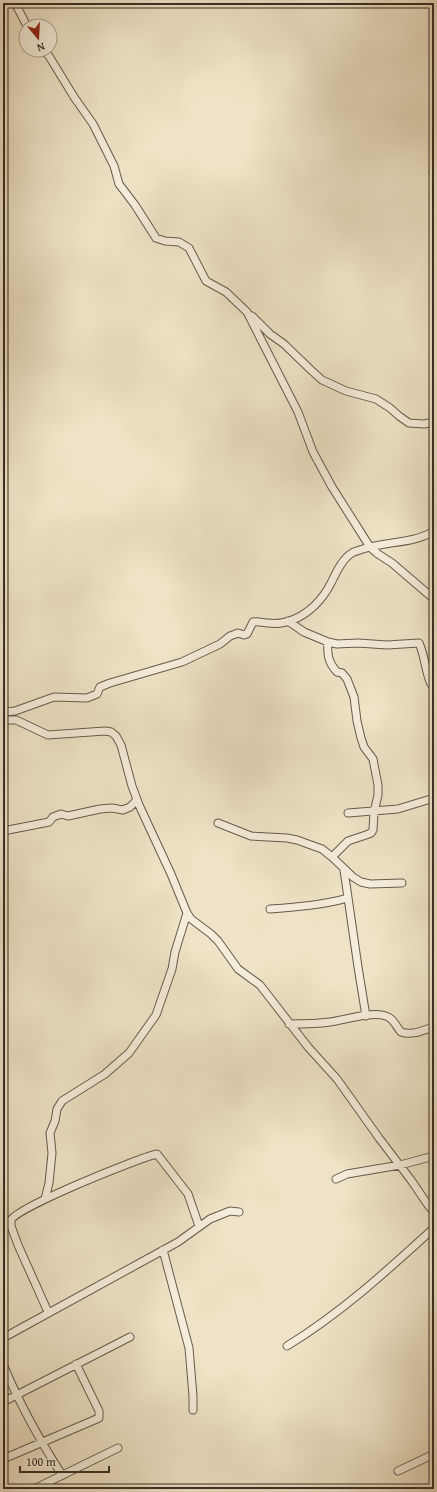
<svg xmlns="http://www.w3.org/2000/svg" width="437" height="1492" font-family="'Gentium Book Plus',serif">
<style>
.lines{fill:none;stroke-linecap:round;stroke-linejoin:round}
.street-casing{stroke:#665a4c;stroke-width:9}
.street{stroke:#f4edda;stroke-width:7}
</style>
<rect width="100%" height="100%" fill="#eee3c6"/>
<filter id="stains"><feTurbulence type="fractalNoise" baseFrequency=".005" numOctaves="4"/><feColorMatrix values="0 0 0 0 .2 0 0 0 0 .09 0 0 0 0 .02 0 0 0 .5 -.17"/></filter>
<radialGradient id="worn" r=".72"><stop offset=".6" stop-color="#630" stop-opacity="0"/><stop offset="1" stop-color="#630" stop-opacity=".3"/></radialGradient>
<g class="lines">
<defs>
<path id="street" d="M15,3L27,26
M43,50L49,56L74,97L93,124L114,166L119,184L135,205L156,238L165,241L179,242L189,248L206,281L226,292L247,312L298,412L313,452L332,487L370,547L378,554L392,563L434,599
M433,173L434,175
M252,316L270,334L284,344L312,371L322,380L346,391L376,399L390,408L399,416L409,423L424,424L434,422
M288,621L304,632L328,642L337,644L358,643L387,645L419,643C425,656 425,671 431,684H434
M328,642C327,654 328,662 337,672L342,673L347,679L354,697L357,721L361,738L364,747L373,759L378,785V795L374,812L373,830L371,833L366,835L348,841L332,857
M3,712L15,711L54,697L87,698L97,694L100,687L110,683L182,662L220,644L230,636L238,633L244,635L247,634L253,622C259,621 263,623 268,623C276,624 285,623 292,620C309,614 323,599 331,583C336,573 342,559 352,553C355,551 360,550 363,549C386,541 413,544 434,531
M3,720H16L48,735L105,731L111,732L116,736L121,745L132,786L139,805L171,874L187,913L175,952L172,969L156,1015L129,1053L105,1074L62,1101L57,1109L55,1121L50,1133L52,1153L49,1183L45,1199
M433,741H434
M348,813L398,809L434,798
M218,823L251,836L287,838L297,840L322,849L332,857L353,877L361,882L370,884L402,883
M3,831L49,822L53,817L61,814L68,816L100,809L112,808L123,810L130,807L137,800
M344,870L358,967L366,1016
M270,909C297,907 323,905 348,898
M187,913L191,919L211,934L218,941L238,969L260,985L308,1047L337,1079L379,1138L411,1180L428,1205L434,1212
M289,1024C303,1024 316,1024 330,1022C345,1020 372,1011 386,1016C393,1018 396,1026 401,1032C412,1036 423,1030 434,1027
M336,1179L347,1174L400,1165L434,1156
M163,1250L189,1348L193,1396V1410
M48,1312L18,1245L11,1226V1220C18,1207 138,1158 157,1154L188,1194L199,1226
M3,1338L178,1242L210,1219L230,1211L239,1212
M287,1346C341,1313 388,1270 434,1228
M3,1364C19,1403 39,1439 62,1475
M3,1402L130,1337
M3,1459L99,1418V1411L76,1364
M398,1471L434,1454
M34,1489L118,1448"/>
</defs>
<!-- street casing -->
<use href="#street" class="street-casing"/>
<!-- street -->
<use href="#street" class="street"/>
</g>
<!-- margin -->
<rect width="437" height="1492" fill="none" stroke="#eee3c6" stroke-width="16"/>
<rect x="4" y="4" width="429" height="1484" fill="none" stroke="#382d24" stroke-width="2"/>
<rect x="8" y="8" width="421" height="1476" fill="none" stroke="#382d24"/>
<!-- north arrow -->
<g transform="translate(38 38) rotate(162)"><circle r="19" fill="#f4edda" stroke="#a9a091"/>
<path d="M0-3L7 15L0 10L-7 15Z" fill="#8f2418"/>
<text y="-6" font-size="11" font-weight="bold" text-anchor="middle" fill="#382d24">N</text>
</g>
<!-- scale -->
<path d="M20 1466v6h89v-6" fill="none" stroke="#382d24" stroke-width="2"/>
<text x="26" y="1466" font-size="12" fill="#382d24" stroke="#f4edda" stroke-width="3" paint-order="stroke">100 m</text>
<rect width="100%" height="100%" filter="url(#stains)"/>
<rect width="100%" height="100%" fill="url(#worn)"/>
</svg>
